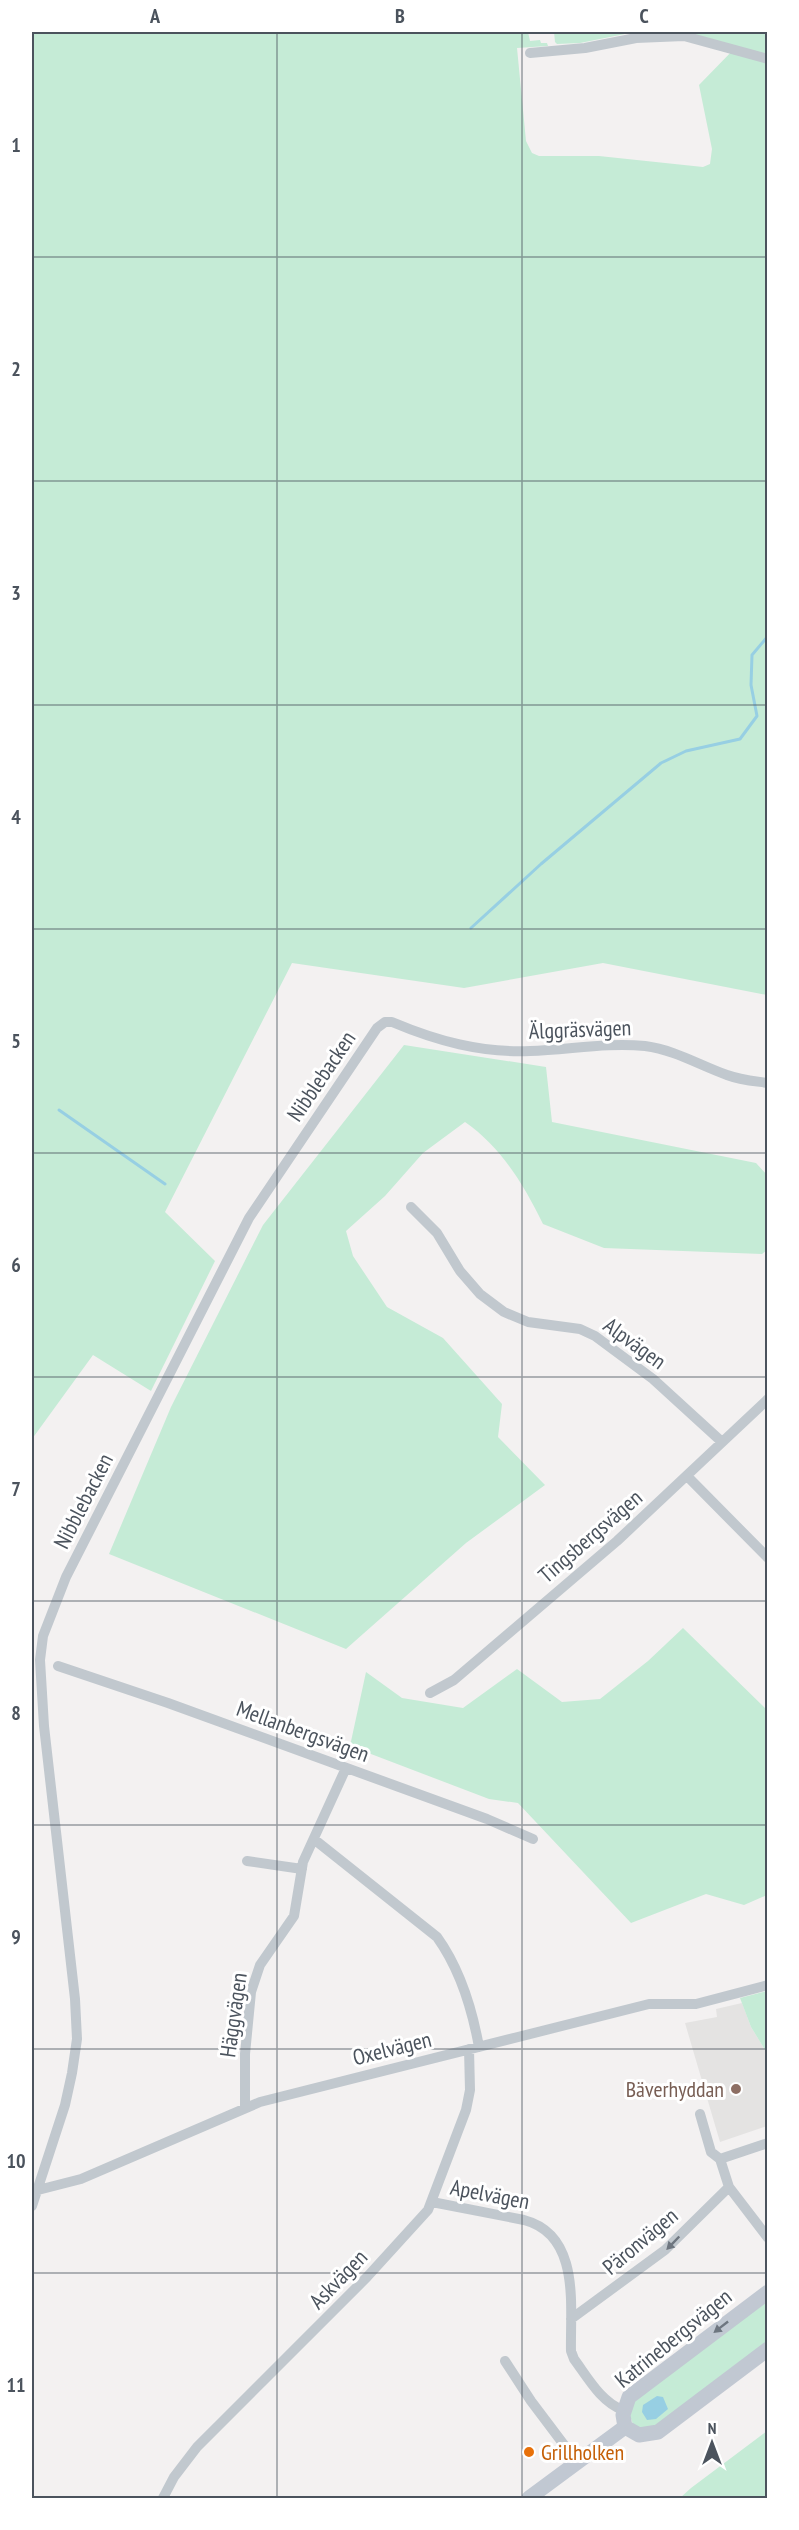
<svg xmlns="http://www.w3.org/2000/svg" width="799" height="2530" font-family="'PT Sans Narrow',sans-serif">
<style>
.education{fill:#e4e3e2}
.green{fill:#c5ebd6}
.water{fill:#97cfe3}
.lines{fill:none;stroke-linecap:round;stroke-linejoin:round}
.stream{stroke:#97cfe3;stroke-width:3}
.street{stroke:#c1c8ce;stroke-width:10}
.secondary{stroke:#c1c8d2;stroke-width:15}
.oneway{fill:#6e767f}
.oneway2{fill:#6e7680}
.grid{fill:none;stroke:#4b535d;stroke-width:1.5;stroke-opacity:0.55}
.education-dot{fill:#8d6e63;stroke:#fff;stroke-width:2}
.food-dot{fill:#e8710a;stroke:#fff;stroke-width:2}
.labels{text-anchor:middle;stroke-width:6;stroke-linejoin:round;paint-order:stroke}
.street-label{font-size:22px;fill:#4b535d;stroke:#fff}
.education-label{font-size:22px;fill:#785e54;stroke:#fff;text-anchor:end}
.food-label{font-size:22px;fill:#c56008;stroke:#fff;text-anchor:start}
.neatline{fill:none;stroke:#4b535d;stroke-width:2}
.grid-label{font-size:20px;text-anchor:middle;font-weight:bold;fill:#4b535d}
</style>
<rect width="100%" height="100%" fill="#f3f1f1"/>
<!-- education -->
<path class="education" d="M742,2003L751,2027L767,2053V2126L720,2142L685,2023L717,2017L716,2009Z"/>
<!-- green -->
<path class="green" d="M32,32H528L530,41L540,40L541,43H547L548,46L517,48L526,141L532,153L539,156H599L703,167L710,164L712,149L699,85L736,47L687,33L662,32H767V995L603,963L464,988L292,963L165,1212L215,1261L151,1391L93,1355L32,1439Z
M554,32H631L630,33L580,43L557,44L555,42Z
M404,1045L546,1067L552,1122L756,1163L767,1175V1250L762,1254L604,1248L543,1224C524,1185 501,1147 465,1122L423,1153L385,1196L346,1231L353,1256L387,1307L443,1338L502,1404L498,1437L545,1485L466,1543L346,1649L109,1554L171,1407L263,1225Z
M683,1628L767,1710V1895L744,1905L706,1894L631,1923L518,1803L489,1799L350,1746L366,1672L402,1698L463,1708L517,1669L562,1702L600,1699L648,1661Z
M767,1991H768L767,2053L751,2027L740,1998Z
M767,2297V2343L657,2427L642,2430L633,2424L630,2416L634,2402Z
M767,2431V2498H680L691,2488Z"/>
<!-- water -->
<path class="water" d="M657,2396L663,2397L668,2409L656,2419L647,2420L642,2412L643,2405Z"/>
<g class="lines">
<!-- stream -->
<path class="stream" d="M471,928L541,864L661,763L686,751L740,739L757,716L751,685L752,655L768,636
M59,1110L165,1184"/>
<!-- street -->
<path class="street" d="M530,53L585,48L636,38L684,36L768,59
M411,1207L437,1233L460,1271L480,1294L504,1312L528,1322L580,1329L595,1336L653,1379L722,1442
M687,1476L768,1558
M58,1666L168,1703L487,1819L533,1839
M430,1693L454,1680L617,1541L768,1399
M315,1840L437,1937C460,1969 472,2008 479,2047
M247,1861L302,1869
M245,2107V2054L251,1992L260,1965L294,1916L303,1862L346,1768
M700,2114L711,2152L720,2159
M720,2159L729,2187L768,2238
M720,2159L768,2143
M38,2190L81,2179L260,2102L649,2004H696L768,1985
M432,2202L524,2220C581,2235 570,2306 571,2351L574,2359C588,2378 601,2402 623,2410
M32,2206L65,2105L72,2073L77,2039L75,1999L44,1726L40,1660L43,1636L66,1577L249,1218L377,1028L385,1022H392C437,1041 481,1053 530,1051C568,1050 607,1042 645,1046C675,1050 699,1065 727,1075C740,1080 754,1081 768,1083
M571,2319L665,2250L729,2187
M505,2361L531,2401L577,2462
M163,2498L174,2477L197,2447L367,2277L428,2210L466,2110L470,2090L469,2049"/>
<!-- secondary -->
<path class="secondary" d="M768,2292L629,2397L623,2415L625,2427L639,2435L658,2432L768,2349
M529,2498L625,2427"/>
</g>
<!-- one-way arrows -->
<defs><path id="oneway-solid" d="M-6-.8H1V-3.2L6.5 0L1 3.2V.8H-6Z" transform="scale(1.5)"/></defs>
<use class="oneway" href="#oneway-solid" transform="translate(673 2243) rotate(134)"/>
<use class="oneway2" href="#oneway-solid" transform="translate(721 2327) rotate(142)"/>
<!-- grid -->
<path class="grid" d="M277,32V2498M522,32V2498M32,257H768M32,481H768M32,705H768M32,929H768M32,1153H768M32,1377H768M32,1601H768M32,1825H768M32,2049H768M32,2273H768"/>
<!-- markers -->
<circle class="education-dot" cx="736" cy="2089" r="6"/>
<circle class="food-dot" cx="529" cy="2452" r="6"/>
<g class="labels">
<!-- street labels -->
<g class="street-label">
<text transform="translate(580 1029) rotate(-2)" y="8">Älggräsvägen</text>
<text transform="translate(321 1076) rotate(-56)" y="8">Nibblebacken</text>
<text transform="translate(635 1343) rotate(36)" y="8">Alpvägen</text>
<text transform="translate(83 1501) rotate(-63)" y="8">Nibblebacken</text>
<text transform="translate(590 1536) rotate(-41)" y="8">Tingsbergsvägen</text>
<text transform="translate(303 1731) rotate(20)" y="8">Mellanbergsvägen</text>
<text transform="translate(233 2015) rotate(-82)" y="8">Häggvägen</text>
<text transform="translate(392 2048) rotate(-14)" y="8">Oxelvägen</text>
<text transform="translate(490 2194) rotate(11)" y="8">Apelvägen</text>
<text transform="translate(640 2241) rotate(-40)" y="8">Päronvägen</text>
<text transform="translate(338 2279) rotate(-46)" y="8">Askvägen</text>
<text transform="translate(673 2338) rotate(-39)" y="8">Katrinebergsvägen</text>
</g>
<!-- education labels -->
<g class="education-label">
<text x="724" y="2097">Bäverhyddan</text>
</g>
<!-- food labels -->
<g class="food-label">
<text x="541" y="2460">Grillholken</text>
</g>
</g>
<!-- border -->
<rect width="799" height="2530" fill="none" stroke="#ffffff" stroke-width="66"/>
<!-- north arrow -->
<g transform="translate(712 2443)" stroke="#ffffff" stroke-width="4.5" paint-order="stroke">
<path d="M0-4.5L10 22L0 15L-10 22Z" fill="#4b535d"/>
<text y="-9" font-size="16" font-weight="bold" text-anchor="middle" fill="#4b535d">N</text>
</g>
<rect x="33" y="33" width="733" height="2464" class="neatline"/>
<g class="grid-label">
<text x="155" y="23">A</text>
<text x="400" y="23">B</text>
<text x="644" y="23">C</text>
<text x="16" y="152">1</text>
<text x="16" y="376">2</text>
<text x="16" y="600">3</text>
<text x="16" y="824">4</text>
<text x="16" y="1048">5</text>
<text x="16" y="1272">6</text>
<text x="16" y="1496">7</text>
<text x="16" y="1720">8</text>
<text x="16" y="1944">9</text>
<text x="16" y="2168">10</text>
<text x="16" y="2392">11</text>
</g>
</svg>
